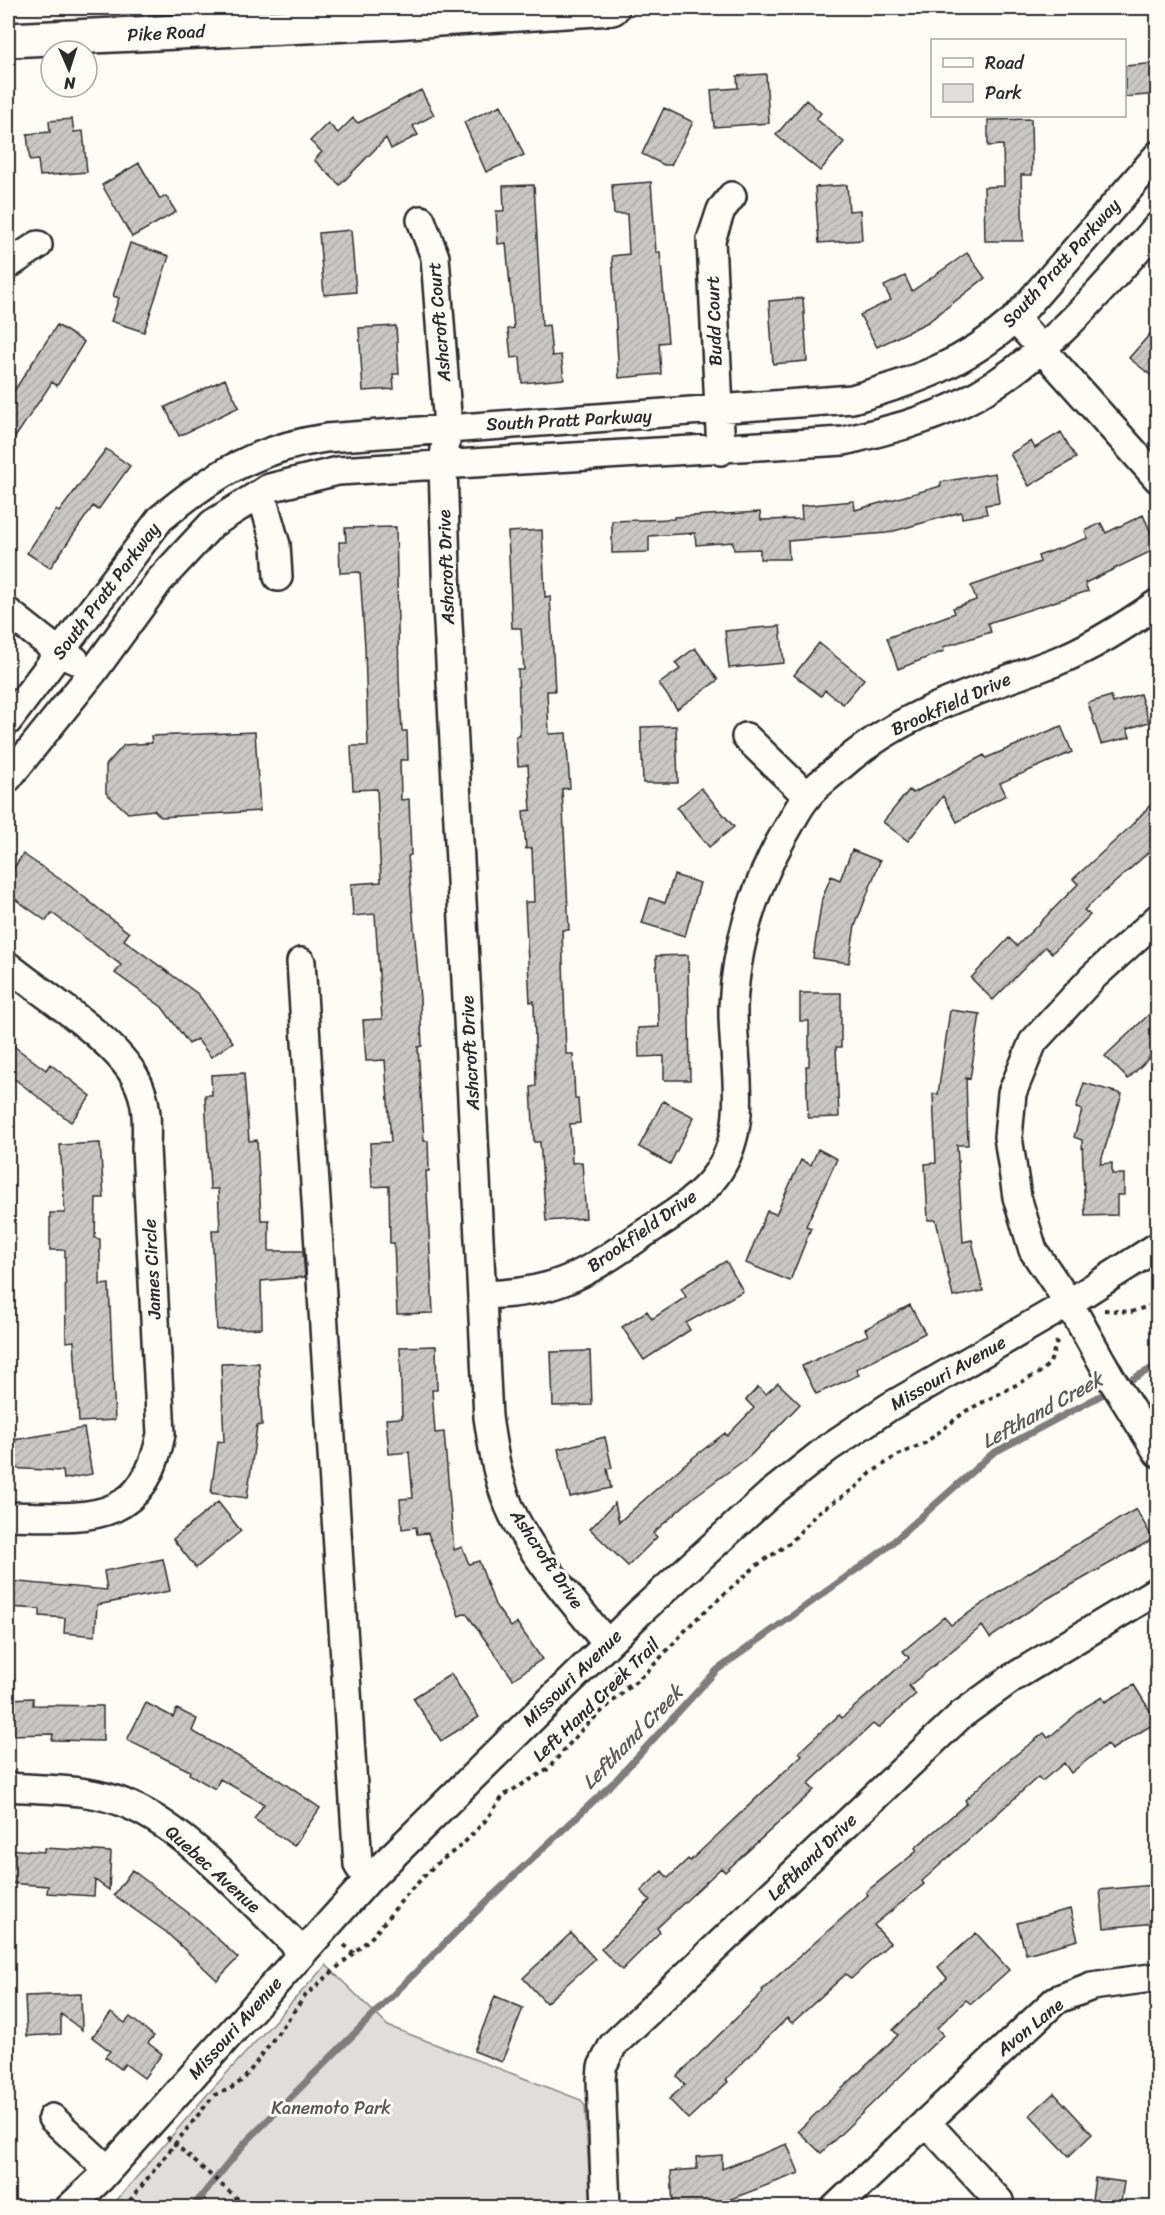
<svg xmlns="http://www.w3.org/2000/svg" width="1165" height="2215" font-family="Sriracha,sans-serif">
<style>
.green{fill:#dfdeda;stroke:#858482;stroke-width:1.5}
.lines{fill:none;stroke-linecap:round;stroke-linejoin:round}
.stream{stroke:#7e7d7b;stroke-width:7}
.building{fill:url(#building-hatch);stroke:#2b2b2b;stroke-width:1.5}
.minor-casing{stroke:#2b2b2b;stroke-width:32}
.major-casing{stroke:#2b2b2b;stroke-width:38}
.path{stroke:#2b2b2b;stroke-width:4;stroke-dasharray:4.5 4.5;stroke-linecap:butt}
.minor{stroke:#fdfcf7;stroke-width:27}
.major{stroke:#fdfcf7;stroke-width:33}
.labels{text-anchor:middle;stroke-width:6;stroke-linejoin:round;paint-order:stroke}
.street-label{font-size:18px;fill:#2b2b2b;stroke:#fdfcf7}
.park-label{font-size:18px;fill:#585857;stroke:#fdfcf7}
.water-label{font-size:20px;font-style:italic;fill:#5b5b5a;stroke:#fdfcf7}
</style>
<defs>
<pattern id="building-hatch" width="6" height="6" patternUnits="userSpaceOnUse" patternTransform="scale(1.5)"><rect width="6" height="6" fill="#c9c8c4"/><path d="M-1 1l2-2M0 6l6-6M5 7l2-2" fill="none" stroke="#adaca9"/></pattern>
</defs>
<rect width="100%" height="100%" fill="#fdfcf7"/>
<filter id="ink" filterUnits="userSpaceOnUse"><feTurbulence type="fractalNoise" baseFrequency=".0167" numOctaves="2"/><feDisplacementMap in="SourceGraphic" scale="12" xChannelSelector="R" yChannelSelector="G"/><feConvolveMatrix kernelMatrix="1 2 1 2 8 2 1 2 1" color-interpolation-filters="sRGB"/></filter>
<g filter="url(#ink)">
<!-- green -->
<path class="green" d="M326,1965L388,2026L581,2100L585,2106L591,2207H111L205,2097Z"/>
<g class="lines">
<!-- stream -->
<path class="stream" d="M1123,1384L1158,1365
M192,2208L245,2143L488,1900L614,1782L717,1670L885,1549L993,1453L1113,1389"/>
</g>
<!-- building -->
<path class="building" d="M1158,63V94L1125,97V66Z
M766,74L769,123L714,127L711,90L738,88L737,76Z
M421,90L434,115L413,126L418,135L391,149L386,138L340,185L314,160L322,152L310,141L328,123L338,133L353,118L358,123Z
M806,100L821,113L816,119L844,142L820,171L776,135Z
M501,105L524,155L486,172L464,122Z
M664,108L693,122L671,165H664L642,154Z
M72,119L74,132L83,131L87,172L40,176L38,160L30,161L27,134L50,132L49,121Z
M1031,119L1032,175H1021L1023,241H985L984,187L1004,186L1003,145L988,146V120Z
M139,163L160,199L166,196L176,212L132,237L102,185Z
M651,182L656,252H660L668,342L659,343L661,374L619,378L612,256L629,254L627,214H614L612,185Z
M534,185L542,326L549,325L552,356L561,355L564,379L522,383L520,357L511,358L508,329L514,328L506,243L498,244L496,211H504L503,186Z
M847,185L849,211L860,210L862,240L819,243L815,187Z
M351,230L356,292L324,295L319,233Z
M130,243L169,256L144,332L111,321L119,298L113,296Z
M967,253L985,278L928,322L877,347L860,315L891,300L884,286L905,276L912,291Z
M803,298L807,361L773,364L769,301Z
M57,325L84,342L57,386L52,382L8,448V400Z
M1158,325V381L1129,358Z
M396,326L399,374H393L394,389L363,391L359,328Z
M225,379L239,407L179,436L165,407Z
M1061,432L1076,458L1029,486L1010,454L1031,441L1035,448Z
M106,449L130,466L98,510L93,506L50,568L27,553L56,510L59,512Z
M995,473L999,503L985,505L987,514L962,518L961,512L887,533L788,541L789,559H760V549L734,550L733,542L696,545L695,533L649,536V552L612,553V521L674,519V517L760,512L761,520L802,519L801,506L854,501L855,510L941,486V482Z
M1143,515L1158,548L1085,583L1088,591L988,623L991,632L943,647L944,651L898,669L887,638L955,613L953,608L976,600L971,586L1040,562L1038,556L1088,538L1085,531L1101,523L1106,533Z
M396,527L399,679L402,731H407L408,760H400L401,800L409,799L411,855L408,856L420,999L422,1046L418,1047L424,1141H428L429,1171H426L433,1313L397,1314L394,1243H390L389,1186L372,1187L370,1143L391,1142L385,1060L366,1061L363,1020L382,1019L375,914L353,916L351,884L381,882L377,789L353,790L351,746H368L365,647L360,572L340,573L339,542H346L345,528Z
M542,530L545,597L550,596L555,691H547L549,734L566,733L570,788L562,789L569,930H562L566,1054H573L575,1099H578L580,1123L570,1124L572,1163L582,1162L586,1218L546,1221L540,1142H534L531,1087L536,1086L534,1001L530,1002L525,902H534L532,848L526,849L523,811L531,810L528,765L518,766L516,736H520L518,670H524L521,628H512L508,532Z
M780,626L784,663L729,668L725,631Z
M819,643L864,679L843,704L825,690L821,696L794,675Z
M695,648L718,680L677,709L659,684L680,669L675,663Z
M1140,694L1149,722L1127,729L1130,737L1101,744L1088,703L1111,696L1113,703Z
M676,726L678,783H643L641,727Z
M1061,726L1072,752L1000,783L1006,795L957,822L943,796L908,841L883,822L909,790L913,793L984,755L986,758Z
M255,732L260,811L161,817L154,810L128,813L106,793V765L124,745L152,743L151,736Z
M701,788L734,827L709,847L677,808Z
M1158,797V844L1084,910L1090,915L1052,953L1045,947L993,1000L971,978L1009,938L1017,946L1078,884L1073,879L1127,830Z
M852,850L880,861L855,926L849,963L813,958L822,899L831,876L840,880Z
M23,854L70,886L129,933L124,940L198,994L233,1042L211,1057L197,1039L189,1044L162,1007L115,973L121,965L52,913L46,921L8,894V877Z
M674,875L700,883L685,936L642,923L650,898L665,903Z
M688,955L690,1080H664V1056L639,1057L638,1028L659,1027L656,956Z
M800,993H841V1047H836L839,1117L808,1118L806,1066H809V1021H800Z
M1158,1006V1049L1128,1079L1105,1056Z
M950,1010L980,1014L970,1079L966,1078L968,1145H957L963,1242L972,1240L983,1291L953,1297L936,1220H928L925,1164L936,1163L933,1094H938Z
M8,1042L46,1070L50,1064L91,1096L71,1122L8,1074Z
M244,1073L249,1141L257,1140L261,1220H269V1251H303L305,1277L261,1281L262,1328L217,1330L212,1230H220L218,1189H210L205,1095H212L211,1075Z
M1084,1083L1122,1094L1100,1164L1112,1163V1174H1124V1195H1117V1215L1085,1216L1082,1140L1074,1137L1082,1110L1076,1108Z
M663,1101L694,1117L670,1164L639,1147Z
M100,1143L104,1198H96L95,1238L100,1239V1285L109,1284L115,1420L79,1422L74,1341L66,1342L65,1250H50V1213H65L60,1145Z
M818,1149L837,1159L806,1226L811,1228L790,1281L746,1263L767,1211L776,1214L801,1160L811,1165Z
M726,1261L743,1291L686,1323L690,1330L644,1360L622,1327L647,1311L652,1319L686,1297L681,1288Z
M910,1305L925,1333L856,1369L859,1375L816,1394L802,1366L868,1335L865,1329Z
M436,1346L437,1390H432L435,1433L444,1432L454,1550L462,1547L469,1564L479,1561L495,1605L511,1627L517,1623L542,1659L513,1679L466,1613L459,1616L428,1533L417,1534L416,1527L402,1529L400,1499L413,1498L409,1452L389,1454L386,1419L402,1418L400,1347Z
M590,1351L592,1405L553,1406L551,1352Z
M259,1363L262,1425L257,1426L247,1498L211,1493L218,1441L224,1442L221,1364Z
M778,1383L800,1404L750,1456L695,1496L653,1533L657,1537L628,1566L590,1529L615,1503L619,1522L686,1463L725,1433L727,1436L754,1408L746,1400L758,1387L766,1394Z
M84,1428L92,1474L64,1479L63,1471L8,1468V1441Z
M605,1437L612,1468L607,1469L611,1488L570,1497L558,1449Z
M218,1502L241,1531L196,1568L173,1539Z
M1136,1509L1153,1539L1045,1600L990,1638L982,1626L909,1686L916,1694L878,1728L873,1724L808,1784L814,1790L725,1872L721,1868L657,1928L660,1932L622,1970L601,1949L650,1900L641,1891L662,1871L668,1878L688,1859L690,1861L802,1755L799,1752L839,1715L842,1718L909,1658L903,1651L944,1617L951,1625L1025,1575Z
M163,1559L170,1591L97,1605L95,1636L64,1633L65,1618L40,1616V1609L8,1607V1581L107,1590L104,1571Z
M451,1674L479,1717L441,1741L413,1698Z
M1134,1685L1157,1722L1111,1750L1107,1744L1071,1773L1064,1763L1042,1781L1038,1777L922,1881L924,1884L874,1925L890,1943L851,1979L846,1974L792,2023L787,2018L726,2079L728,2082L688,2119L669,2099L685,2085L677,2076L763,1992L762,1990L868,1895L866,1892L917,1851L915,1848L967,1803L965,1800L1004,1764L1044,1733L1048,1738L1085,1707L1102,1697L1105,1702Z
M33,1698V1705L103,1706V1741L52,1740L53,1734L8,1735V1699Z
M146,1703L173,1717L177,1709L197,1719L192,1731L273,1776L320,1808L294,1846L254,1819L264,1804L220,1779L215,1789L189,1774L190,1771L127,1740Z
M44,1848L111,1852L109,1890L95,1880L94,1896L47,1893L48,1886L8,1883V1849L44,1852Z
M132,1870L199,1921L238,1958L217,1980L166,1932L114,1895Z
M1153,1885L1156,1923L1104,1928L1100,1890Z
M1070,1909L1078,1940L1026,1954L1017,1923Z
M571,1933L595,1959L546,2003L523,1978Z
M976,1933L1009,1970L971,2004L966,2000L937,2028L943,2035L821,2153L798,2131L898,2035L893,2030L947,1978L938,1967Z
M81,1994L82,2030L61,2014V2034L27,2036L25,1996Z
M495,1996L523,2008L502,2062L474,2051Z
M111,2013L125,2023L130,2017L154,2036L148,2043L162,2054L144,2078L125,2064L121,2069L105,2057L110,2051L92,2037Z
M1054,2093L1092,2134L1069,2156L1030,2115Z
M787,2144L799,2173L723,2202L724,2206L673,2207L671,2171L697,2169L696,2157L722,2155V2169Z
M1095,2178L1124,2182L1120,2208H1091Z"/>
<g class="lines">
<defs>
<path id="minor" d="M421,220L435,257L448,427L443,464L447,603L488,1417C493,1451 498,1484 513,1515C534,1558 577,1606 607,1644
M8,265L38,245
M1015,319L1158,479
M721,451L711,240L721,210L732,196
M261,493L276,545L278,577
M8,612L60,653L75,660
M8,721L160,519C212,475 258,448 326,438L852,399C916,381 964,364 1015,319L1158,155
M746,737L807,796
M8,778L93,672L159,581L212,524L269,488L338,471L844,441C884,431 924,422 962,403C1042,363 1100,292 1158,226
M1158,918L1093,977L1033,1042L1012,1093L1008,1137L1017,1197L1033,1250L1069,1303L1111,1378L1158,1453
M301,962L358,1865L368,1880
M8,966C45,996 115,1039 136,1079C148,1101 147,1125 146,1148L161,1434C143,1528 86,1517 8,1516
M483,1295C553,1293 579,1278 636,1239C663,1220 696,1203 716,1175C752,1124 732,1065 733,1007C736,941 756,881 790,824C795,815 800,805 807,797C814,787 826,779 835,771C901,711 973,693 1055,662C1091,648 1125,626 1158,603
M8,1787C48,1790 91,1788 129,1805C190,1831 254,1905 303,1952
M52,2118L108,2170
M926,2122L999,2201
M69,2208L100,2179L368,1880L640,1612L770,1494L828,1448L889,1407L1069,1303L1158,1246
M606,2208L601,2080L602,2067L613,2045L961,1715L1012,1678L1158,1590
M835,2208L1056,2000L1092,1986L1158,1977"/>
<path id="major" d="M8,40L393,22L612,8"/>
</defs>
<!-- minor casing -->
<use href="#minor" class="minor-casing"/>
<!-- major casing -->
<use href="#major" class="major-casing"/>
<!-- path -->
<path class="path" d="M1104,1310L1131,1312L1158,1303
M615,1670L629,1688
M344,1945L354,1953
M167,2137L248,2208
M124,2208L214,2095L230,2089L244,2079L306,1995L374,1935L406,1895L434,1866L463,1844L485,1821L504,1795L547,1770L585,1726L651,1668L694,1621L756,1566L791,1542L818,1512L854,1489L871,1473L896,1456L925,1443L966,1411L1039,1373L1050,1363L1057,1341"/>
<!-- minor -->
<use href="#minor" class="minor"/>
<!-- major -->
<use href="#major" class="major"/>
</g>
</g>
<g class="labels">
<!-- street labels -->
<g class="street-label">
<text transform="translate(166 33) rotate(-3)" y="6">Pike Road</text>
<text transform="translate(1061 263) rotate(-48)" y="6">South Pratt Parkway</text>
<text transform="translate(714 321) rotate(-92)" y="6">Budd Court</text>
<text transform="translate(439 322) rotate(-95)" y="6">Ashcroft Court</text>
<text transform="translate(569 420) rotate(-3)" y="6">South Pratt Parkway</text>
<text transform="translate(446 567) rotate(-92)" y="6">Ashcroft Drive</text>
<text transform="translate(106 591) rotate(-53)" y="6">South Pratt Parkway</text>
<text transform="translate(951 704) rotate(-24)" y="6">Brookfield Drive</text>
<text transform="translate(470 1053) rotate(-93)" y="6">Ashcroft Drive</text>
<text transform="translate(642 1231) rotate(-35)" y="6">Brookfield Drive</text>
<text transform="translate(152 1269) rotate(-93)" y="6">James Circle</text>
<text transform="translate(948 1373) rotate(-30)" y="6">Missouri Avenue</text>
<text transform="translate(547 1559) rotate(56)" y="6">Ashcroft Drive</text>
<text transform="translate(572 1678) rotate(-44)" y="6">Missouri Avenue</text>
<text transform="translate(596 1700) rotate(-44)" y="6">Left Hand Creek Trail</text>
<text transform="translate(812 1857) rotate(-44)" y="6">Lefthand Drive</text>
<text transform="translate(213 1869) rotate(42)" y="6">Quebec Avenue</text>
<text transform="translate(1030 2027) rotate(-39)" y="6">Avon Lane</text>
<text transform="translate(235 2028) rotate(-48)" y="6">Missouri Avenue</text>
</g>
<!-- park labels -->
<g class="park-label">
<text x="331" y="2114">Kanemoto Park</text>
</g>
<!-- water labels -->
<g class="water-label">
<text transform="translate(1042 1410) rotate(-29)" y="7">Lefthand Creek</text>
<text transform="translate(632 1737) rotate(-46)" y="7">Lefthand Creek</text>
</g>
</g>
<!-- margin -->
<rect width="1165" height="2215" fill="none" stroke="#fdfcf7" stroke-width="30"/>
<rect x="15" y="15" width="1135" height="2185" fill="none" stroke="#2b2b2b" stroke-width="2" filter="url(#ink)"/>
<!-- legend -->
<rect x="931" y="39" width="195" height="78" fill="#fdfcf7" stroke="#a9a8a5" stroke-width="1.5"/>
<rect x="943" y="58" width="30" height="9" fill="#fdfcf7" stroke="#a9a8a5" stroke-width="1.5"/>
<text x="985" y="69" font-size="18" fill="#2b2b2b">Road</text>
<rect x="943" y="84" width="30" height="18" fill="#dfdeda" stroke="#a9a8a5" stroke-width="1.5"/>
<text x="985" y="99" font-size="18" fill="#2b2b2b">Park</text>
<!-- north arrow -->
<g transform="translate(69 69) rotate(177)"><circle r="28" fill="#fdfcf7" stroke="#a9a8a5" stroke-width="1.5"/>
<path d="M0-4.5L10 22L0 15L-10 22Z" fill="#2b2b2b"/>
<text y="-9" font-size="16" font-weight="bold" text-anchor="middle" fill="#2b2b2b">N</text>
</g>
</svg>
